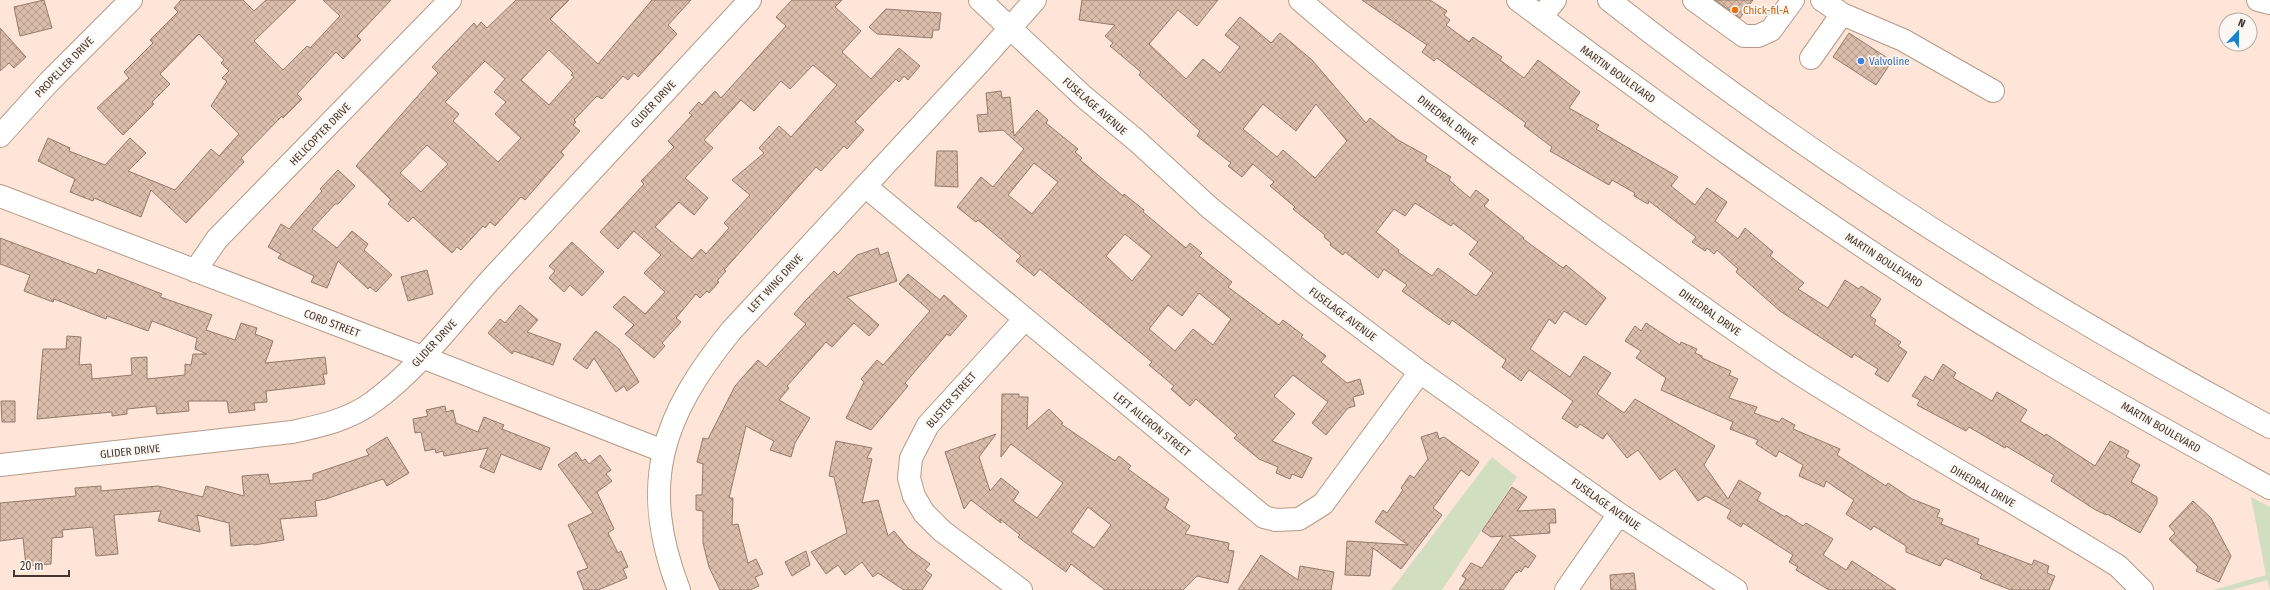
<svg xmlns="http://www.w3.org/2000/svg" width="2270" height="590" font-family="'Fira Sans Condensed',sans-serif">
<style>
.green{fill:#d1dec0}
.building{fill:url(#building-cross-hatch);stroke:#957969;fill-rule:evenodd}
.lines{fill:none;stroke-linecap:round;stroke-linejoin:round}
.minor-casing{stroke:#b59988;stroke-width:24}
.major-casing{stroke:#b59988;stroke-width:24}
.minor{stroke:#fff;stroke-width:22}
.major{stroke:#fff;stroke-width:22}
.food-dot{fill:#e8710a;stroke:#fdf7f3;stroke-width:1.5}
.shop-dot{fill:#3f7fe0;stroke:#fdf7f3;stroke-width:1.5}
.labels{text-anchor:middle;stroke-width:3.5;stroke-linejoin:round;paint-order:stroke}
.food-label{font-size:11px;fill:#c56008;stroke:#fdf7f3;text-anchor:start}
.shop-label{font-size:11px;fill:#366cbe;stroke:#fdf7f3;text-anchor:start}
.street-label{font-size:11px;fill:#42362f;stroke:#fdf7f3}
</style>
<defs>
<pattern id="building-cross-hatch" width="8" height="8" patternUnits="userSpaceOnUse"><rect width="8" height="8" fill="#dbbdab"/><path d="M0 0l8 8M0 8l8-8" fill="none" stroke="#b39a8c"/></pattern>
</defs>
<rect width="100%" height="100%" fill="#fee5d7"/>
<!-- green -->
<path class="green" d="M1492,457L1517,477L1442,590H1391Z
M2251,497L2270,507V590L2267,580L2231,590H2213L2266,575Z"/>
<!-- building -->
<path class="building" d="M44,0L52,28L20,36L14,7Z
M181,0H243L254,11L266,0H296L254,41L283,70L307,46L310,48L340,16L323,0H391L357,36L361,40L343,59L336,52L297,94L302,99L283,118L282,116L241,158L244,162L186,223L151,190L141,217L94,198L93,201L70,192L75,179L38,161L48,138L70,148L69,151L105,165L130,138L146,153L128,171L175,190L211,149L219,156L239,134L211,106L227,81L222,78L229,71L221,63L224,60L199,34L160,74L170,84L152,102L154,104L123,135L97,108L129,78L124,72L153,43L150,40L178,12L174,8Z
M516,0H569L550,19L598,64L652,0H691L668,25L677,34L638,77L634,73L628,80L623,76L602,99L597,96L574,120L576,122L573,125L580,131L561,152L564,155L525,200L521,197L495,226L490,222L485,228L483,226L461,250L457,247L452,253L413,217L408,222L388,204L391,200L356,166L438,73L432,67L474,23L477,27L481,22L487,28ZM549,50L573,73L571,75L574,77L549,105L521,80ZM485,61L505,79L494,92L506,102L495,114L521,138L498,162L453,121L459,114L445,102ZM427,145L448,164L421,192L400,173Z
M792,0H842L835,7L861,31L842,52L871,79L899,48L920,66L908,80L904,76L899,82L896,79L855,122L864,130L847,149L844,146L821,171L816,167L724,270L726,271L717,281L719,282L709,293L707,291L700,298L696,294L676,318L681,322L662,343L665,346L654,358L625,334L634,325L613,307L624,296L645,314L665,292L644,273L661,255L634,231L618,249L600,232L644,184L641,181L674,147L668,141L692,115L689,113L699,102L702,105L715,91L721,98L786,26L776,17ZM813,65L837,85L791,137L779,126L759,148L764,153L732,180L750,195L724,223L729,228L706,254L701,249L692,259L655,227L679,202L694,215L708,198L685,178L713,148L704,140L741,100L754,111L781,81L790,89Z
M1082,0H1218L1197,26L1178,10L1149,44L1186,79L1203,59L1220,73L1240,47L1225,35L1240,17L1271,43L1280,33L1312,60L1366,123L1370,118L1398,140L1427,156L1425,161L1451,177L1449,180L1470,198L1476,190L1489,200L1484,206L1524,238L1523,239L1563,268L1566,265L1606,298L1586,325L1564,311L1555,324L1549,319L1530,349L1570,377L1584,356L1611,373L1597,394L1624,413L1635,399L1715,446L1704,465L1728,499L1739,480L1761,493L1757,500L1785,517L1786,515L1803,526L1806,523L1833,539L1823,555L1846,570L1852,561L1896,590H1829L1796,570L1798,567L1789,562L1793,555L1743,523L1741,527L1727,518L1731,510L1706,496L1698,501L1675,469L1660,480L1638,450L1627,458L1607,433L1603,439L1580,424L1577,428L1562,418L1573,401L1529,370L1521,381L1502,367L1506,360L1452,320L1449,325L1402,291L1407,285L1384,269L1378,278L1345,252L1343,255L1330,245L1331,243L1324,237L1325,235L1293,209L1295,207L1270,186L1274,182L1253,164L1242,177L1228,166L1231,163L1197,136L1200,131L1139,75L1141,72L1110,46L1113,43L1105,36L1115,25L1079,20ZM1263,104L1296,131L1316,104L1347,141L1315,178L1283,150L1277,157L1243,129ZM1415,203L1451,226L1453,223L1478,242L1469,254L1493,273L1476,296L1438,268L1432,276L1398,252L1399,250L1376,232L1394,209L1405,216Z
M1362,0H1430L1447,11L1444,15L1450,20L1446,25L1469,42L1473,37L1502,57L1500,60L1524,78L1538,60L1580,92L1569,108L1599,125L1596,129L1678,177L1671,186L1695,205L1707,188L1727,202L1715,221L1738,239L1745,228L1773,252L1770,256L1804,283L1798,289L1828,308L1845,280L1859,289L1861,286L1881,299L1870,316L1876,320L1874,324L1901,342L1898,346L1907,352L1888,382L1875,374L1878,369L1854,354L1852,358L1780,311L1736,272L1738,269L1717,250L1714,254L1707,248L1705,251L1692,242L1696,237L1649,201L1648,204L1634,196L1635,193L1612,180L1609,185L1550,151L1552,147L1524,126L1526,123L1437,58L1434,61L1422,52L1427,45Z
M1715,0H1753L1740,18Z
M886,9L941,13L939,30H933L932,38L877,34L869,27Z
M0,28L26,57L14,68L9,63L0,71Z
M1849,33L1892,61L1876,85L1833,57Z
M1001,91L1002,98L1010,97L1014,136L1037,110L1048,120L1046,123L1078,149L1075,152L1082,158L1080,160L1123,196L1124,194L1144,210L1143,212L1186,248L1190,243L1202,253L1199,256L1232,282L1228,287L1279,325L1283,320L1303,335L1301,337L1326,356L1321,362L1347,383L1360,379L1364,394L1353,397L1355,406L1348,408L1326,435L1312,423L1328,402L1293,375L1274,396L1295,414L1272,441L1312,458L1302,478L1292,474L1290,479L1276,473L1278,467L1259,459L1234,438L1237,435L1196,399L1190,406L1171,389L1174,386L1149,365L1152,362L1040,269L1034,276L1016,261L1021,256L978,220L976,222L957,207L981,177L993,187L1024,149L1003,130L979,132L977,115L988,114L986,93ZM1034,163L1058,182L1032,214L1008,195ZM1125,234L1152,256L1132,281L1106,256ZM1199,293L1231,319L1213,345L1193,329L1175,351L1149,329L1168,305L1182,316Z
M937,151H957L958,187L935,186Z
M338,170L355,186L338,204H335L312,229L337,248L352,231L368,244L364,250L392,275L376,292L370,287L368,289L338,261L327,288L311,282L314,276L278,258L281,254L268,247L281,224L289,229L322,191L320,189Z
M0,238L96,274L98,269L162,294L160,297L212,315L206,330L235,340L241,323L257,328L255,334L273,341L265,363L325,357L327,374H323L325,384L266,391L267,402L254,403L255,410L229,413L227,401H188L189,411L157,414L156,406L127,409V414L112,416V412L37,419L43,349H66L67,336L81,337L79,365L91,364L92,379L132,375L131,358L147,357V379L185,375V364L191,365L193,354H207L195,349L197,338L152,321L148,331L107,316L106,319L54,299L53,302L24,291L30,275L0,264Z
M572,242L604,272L582,296L570,285L564,292L549,278L555,271L549,266Z
M878,248L880,255L888,252L897,281L847,297L879,325L869,336L854,323L832,347L826,342L787,386L789,388L779,400L810,418L795,443L791,457L770,450L774,441L746,426L729,498H733L732,525L738,524L748,563L756,559L763,574L755,577L759,586L750,590H720L709,567L703,543V511L696,510V495H702L703,464L697,462L703,438L708,439L735,386L758,360L766,367L806,324L794,314L805,301L834,271L838,275L857,255Z
M427,270L433,294L408,301L401,277Z
M908,274L940,300L944,295L967,316L950,336L947,334L905,383L908,386L871,430L846,418L864,382L861,379L877,360L883,365L930,311L899,284Z
M520,305L538,320L527,332L561,344L553,365L514,351L512,354L488,333L500,319L505,323Z
M1646,323L1680,345L1681,342L1697,349L1695,353L1702,356V358L1731,371L1729,375L1738,379L1729,398L1757,407L1754,413L1779,422L1782,418L1795,425L1793,429L1840,449L1837,455L1886,486L1888,483L1912,499L1940,510L1937,517L1943,519L1941,524L1979,539L1977,544L2032,565L2034,560L2049,566L2047,573L2055,576L2049,590H2011L1980,578L1982,574L1945,558L1940,566L1906,552V546L1874,526L1871,530L1846,514L1854,500L1826,481L1824,487L1799,476L1803,465L1779,451L1776,457L1756,444L1758,440L1730,429L1733,422L1661,390L1666,378L1636,358L1641,351L1625,341L1635,326L1641,331Z
M596,331L619,349L639,382L627,391L624,386L616,392L594,358L587,369L573,359Z
M1943,364L1956,373L1953,378L1992,401L1997,392L2027,410L2020,421L2045,436L2046,434L2095,466L2110,441L2129,451L2126,457L2140,465L2131,482L2157,497V503L2140,533L2107,514L2106,515L2094,509L2051,481L2054,475L2006,446L2005,448L1969,427L1966,431L1917,405L1920,400L1912,396L1925,376L1933,381Z
M1002,394H1019V397H1028L1027,429L1049,409L1063,423L1061,424L1115,461L1119,456L1131,466L1128,469L1169,499L1165,508L1190,526L1185,534L1229,543L1228,550L1234,551L1228,583L1197,576L1183,590H1105L1071,564L1066,572L1018,537L1020,535L1000,519L1001,523L971,500L964,509L945,452L996,434L979,457L990,491L1001,478L1019,492L1013,501L1037,518L1063,483L1011,444L1001,457ZM1088,507L1111,525L1094,548L1071,532Z
M1,401H15V422H2Z
M445,406L446,412L453,410L456,423L478,432L484,417L504,425L502,429L550,448L541,470L501,454L494,473L480,467L488,448L444,456L443,451L436,453L435,449L425,451L421,432L415,433L413,419L428,416L426,410Z
M1437,432L1439,439L1444,437L1479,462L1469,476L1461,470L1433,508L1442,515L1401,569L1373,548L1370,576L1345,575L1347,541L1408,545L1375,522L1383,510L1387,513L1403,490L1401,488L1410,475L1414,478L1428,459L1421,437Z
M387,437L409,473L387,486L383,479L326,499L315,501L317,516L280,519L284,540L254,545L253,544L231,546L229,523L197,515L200,532L158,521L161,511L114,515L118,554L96,556L93,527L62,530L63,537L52,538L51,564L26,566L23,538L0,541V503L76,496L75,488L101,486V491L158,486L203,497L206,486L244,496L242,476L268,474L270,484L313,480V474L369,455L366,450Z
M836,441L872,448L867,458L872,459L862,503L878,500L888,536L894,531L908,548L930,564L925,570L932,575L922,590H904L878,573L873,577L862,562L845,575L838,565L826,574L811,552L847,533L834,477L829,476Z
M576,452L582,461L585,459L589,464L600,455L611,470L606,474L612,481L597,492L614,529L608,533L618,553L621,551L628,567L623,569L627,578L598,590H584L577,572L588,568L568,525L593,513L558,465Z
M1512,487L1527,497L1517,511L1555,509L1556,523H1549L1550,533L1509,536L1536,556L1528,568L1525,566L1521,572L1519,570L1517,573L1516,572L1503,590H1459L1466,579L1462,576L1471,563L1482,568L1503,536L1491,537L1482,531Z
M2193,501L2211,518L2231,556L2219,582L2196,571L2198,567L2169,539L2175,533L2169,526Z
M806,551L810,565L792,576L785,562Z
M1261,555L1298,580L1300,566L1334,572L1331,590H1238Z
M1634,573L1636,590H1611L1610,575Z"/>
<g class="lines">
<defs>
<path id="minor" d="M980,0L1084,97L1137,141L1210,208L1310,289L1420,372L1619,514L1736,590
M1300,0C1398,85 1503,163 1608,239C1669,283 1729,328 1792,369C1899,438 2010,499 2118,566L2142,590
M1694,0L1744,36H1758L1771,30L1793,0
M1822,0L1842,14L1903,40L1993,91
M2258,0L2270,3
M1541,17L1555,0
M1811,58L1842,14
M0,136L49,82L131,0
M865,186L1264,517L1276,520L1299,519L1323,504L1420,372
M0,196L422,357L663,451
M195,271L217,239L450,0
M0,465L292,432C320,426 349,420 373,402C420,368 455,318 495,275C580,183 665,92 750,0
M679,590C638,483 662,416 731,331L980,62L1035,0
M1021,590L942,531L924,513L914,496L909,478L911,458L928,425L1024,320
M1566,590L1619,514"/>
<path id="major" d="M1518,0C1661,107 1806,212 1957,308C2059,372 2165,430 2270,488
M1609,0C1815,162 2039,303 2270,427"/>
</defs>
<!-- minor casing -->
<use href="#minor" class="minor-casing"/>
<!-- major casing -->
<use href="#major" class="major-casing"/>
<!-- minor -->
<use href="#minor" class="minor"/>
<!-- major -->
<use href="#major" class="major"/>
</g>
<!-- markers -->
<circle class="food-dot" cx="1735" cy="10" r="4"/>
<circle class="shop-dot" cx="1861" cy="61" r="4"/>
<g class="labels">
<!-- food labels -->
<g class="food-label">
<text x="1743" y="14">Chick-fil-A</text>
</g>
<!-- shop labels -->
<g class="shop-label">
<text x="1869" y="65">Valvoline</text>
</g>
<!-- street labels -->
<g class="street-label">
<text transform="translate(64 67) rotate(-46)" y="4">PROPELLER DRIVE</text>
<text transform="translate(1618 74) rotate(36)" y="4">MARTIN BOULEVARD</text>
<text transform="translate(653 104) rotate(-47)" y="4">GLIDER DRIVE</text>
<text transform="translate(1095 106) rotate(41)" y="4">FUSELAGE AVENUE</text>
<text transform="translate(1448 120) rotate(38)" y="4">DIHEDRAL DRIVE</text>
<text transform="translate(320 134) rotate(-46)" y="4">HELICOPTER DRIVE</text>
<text transform="translate(1884 260) rotate(33)" y="4">MARTIN BOULEVARD</text>
<text transform="translate(775 283) rotate(-47)" y="4">LEFT WING DRIVE</text>
<text transform="translate(1710 312) rotate(35)" y="4">DIHEDRAL DRIVE</text>
<text transform="translate(1343 314) rotate(37)" y="4">FUSELAGE AVENUE</text>
<text transform="translate(332 323) rotate(21)" y="4">CORD STREET</text>
<text transform="translate(434 343) rotate(-47)" y="4">GLIDER DRIVE</text>
<text transform="translate(951 400) rotate(-49)" y="4">BLISTER STREET</text>
<text transform="translate(1152 424) rotate(39)" y="4">LEFT AILERON STREET</text>
<text transform="translate(2161 427) rotate(30)" y="4">MARTIN BOULEVARD</text>
<text transform="translate(130 451) rotate(-6)" y="4">GLIDER DRIVE</text>
<text transform="translate(1983 486) rotate(30)" y="4">DIHEDRAL DRIVE</text>
<text transform="translate(1606 504) rotate(35)" y="4">FUSELAGE AVENUE</text>
</g>
</g>
<!-- north arrow -->
<g transform="translate(2238 32) rotate(22)"><circle r="19" fill="#fdf7f3" stroke="#b2aaa5"/>
<path d="M0-3L7 15L0 10L-7 15Z" fill="#1485ce"/>
<text y="-6" font-size="11" font-weight="bold" text-anchor="middle" fill="#42362f">N</text>
</g>
<!-- scale -->
<path d="M14 570v6h55v-6" fill="none" stroke="#42362f" stroke-width="2"/>
<text x="20" y="570" font-size="12" fill="#42362f" stroke="#fdf7f3" stroke-width="3" paint-order="stroke">20 m</text>
</svg>
